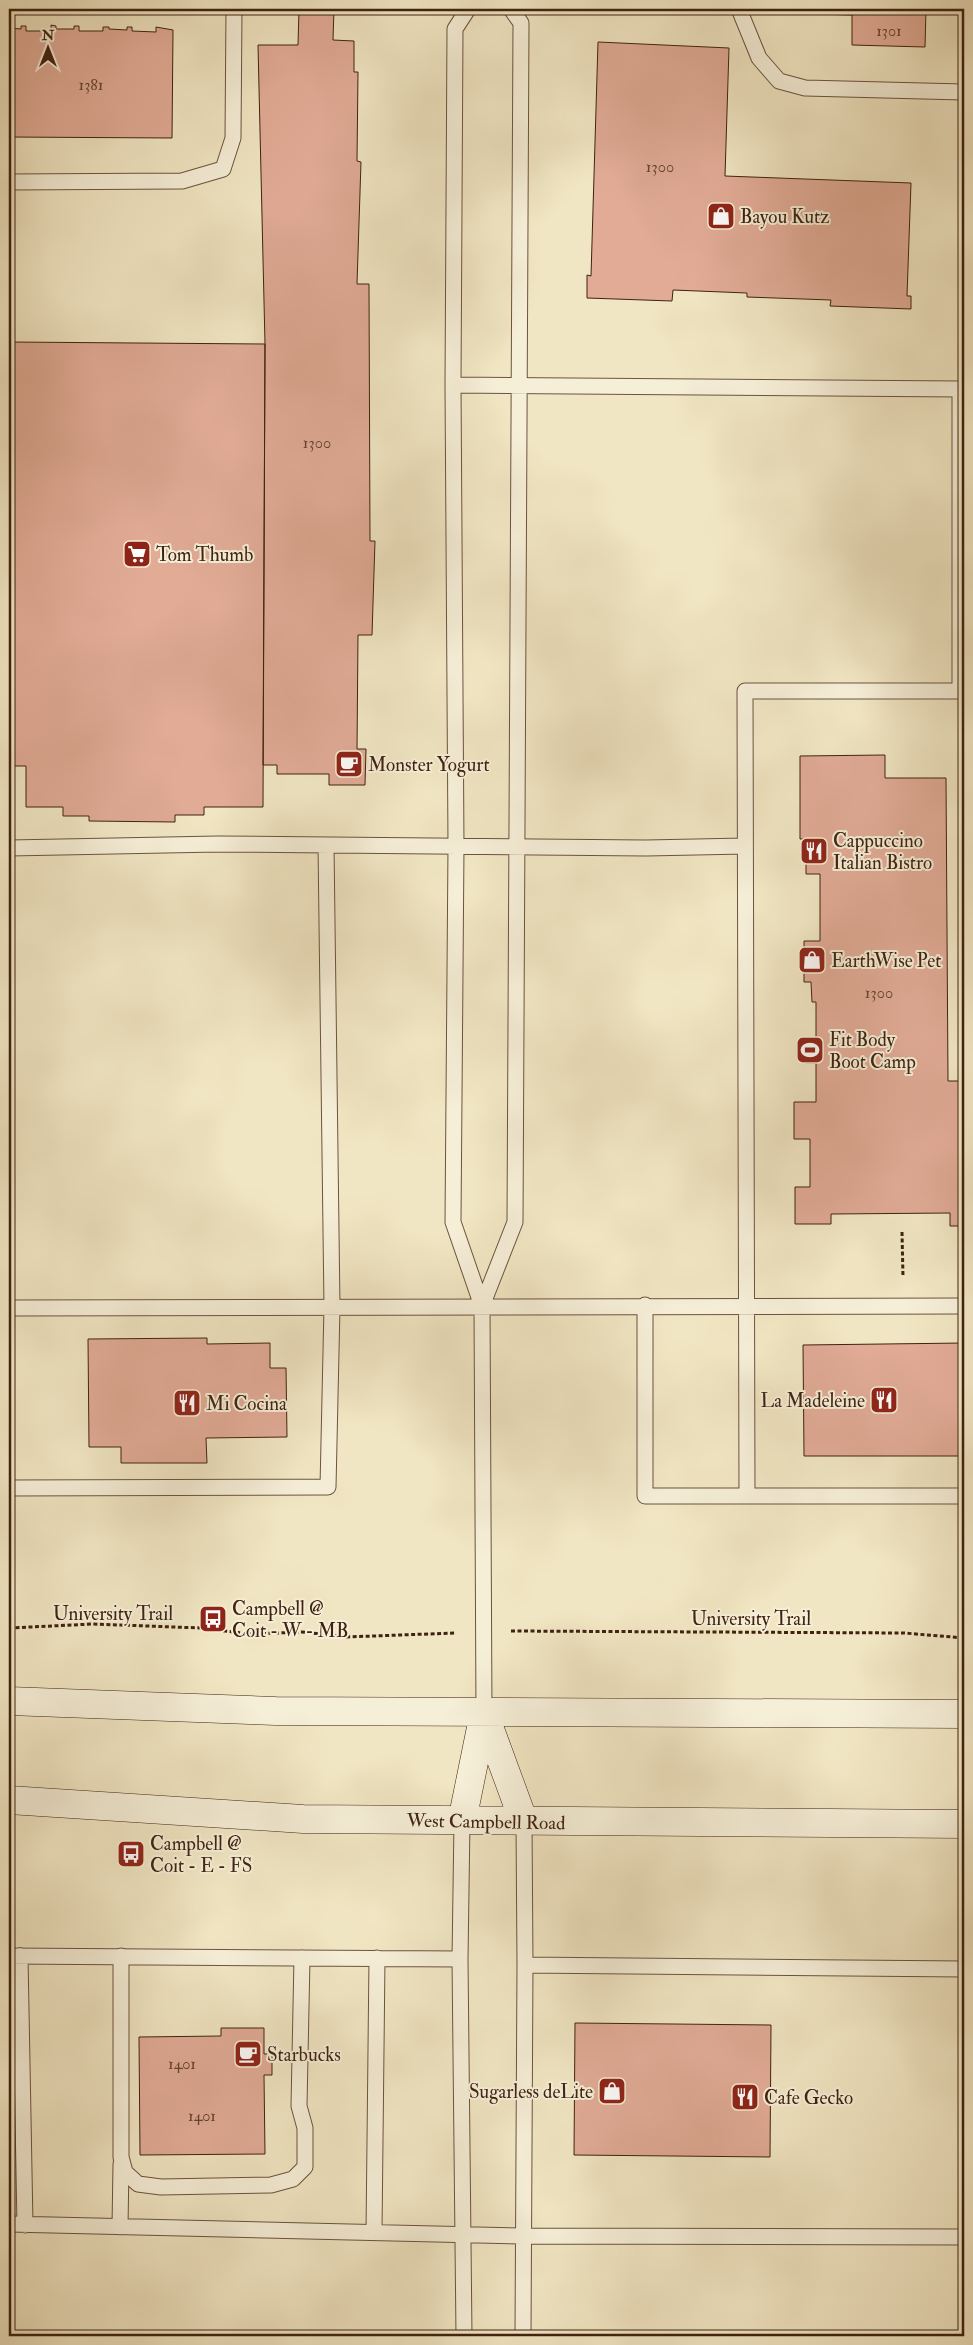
<svg xmlns="http://www.w3.org/2000/svg" width="973" height="2345" font-family="'IM FELL Double Pica',serif">
<style>
.building{fill:#e1ab96;stroke:#3f2211}
.lines{fill:none;stroke-linecap:round;stroke-linejoin:round}
.service-casing{stroke:#6c533e;stroke-width:17}
.secondary-casing{stroke:#3f2211;stroke-width:29}
.path{stroke:#3f2211;stroke-width:3;stroke-dasharray:4 2.5;stroke-linecap:butt}
.service{stroke:#f6efd8;stroke-width:15}
.secondary{stroke:#f6efd8;stroke-width:28}
.labels{text-anchor:middle;stroke-width:4;stroke-linejoin:round;paint-order:stroke}
.number-label{font-size:16px;fill:#684432}
.poi-label{font-size:19px;fill:#3f2211;stroke:#f6efd8;text-anchor:start}
.street-label{font-size:19px;fill:#3f2211;stroke:#f6efd8}
</style>
<rect width="100%" height="100%" fill="#f1e6c3"/>
<filter id="stains"><feTurbulence type="fractalNoise" baseFrequency=".004" numOctaves="4"/><feColorMatrix values="0 0 0 0 .2 0 0 0 0 .09 0 0 0 0 .02 0 0 0 .5 -.17"/></filter>
<radialGradient id="worn" r=".72"><stop offset=".6" stop-color="#630" stop-opacity="0"/><stop offset="1" stop-color="#630" stop-opacity=".3"/></radialGradient>
<!-- building -->
<path class="building" d="M299,9H334L333,40L354,41V72H358L357,161L361,162L357,284H369L370,541H375L372,635H358L357,749H366L365,785H329V774H277V765H263L265,344L258,45H298Z
M777,9H926L925,47L852,45V15L777,13Z
M51,25L56,26V29H74V26H79V31H103V27H109V29L127,30V27H132V31L156,32V27L173,30L172,138L9,137V28L21,29V26H26V31H51Z
M598,42L729,48L725,176L911,183L907,296H911V309L830,306L831,300L747,297V293L673,290L672,301L587,298V275L591,276Z
M9,342L265,344L263,807H204V815H175V822L89,821V816H63V807H26V766H9Z
M885,755V778H946L948,1081H964V1226H950V1213L831,1214V1224H795V1187H810V1139H794V1102H816V1063H806L805,1039H816V1002H812L811,982H804V941H820V874H806V839H800V756Z
M207,1338V1344L270,1343V1368H286L287,1437L206,1438L207,1463H121V1447H89L88,1339Z
M964,1343V1456H804L803,1345Z
M575,2023L771,2025L770,2157L574,2155Z
M221,2028H264V2054H272V2075H264L265,2154L140,2155L139,2037L221,2036Z"/>
<g class="lines">
<defs>
<path id="service" d="M468,9L455,29L453,385L456,846L453,1222L482,1306L484,1713
M739,9L759,58L779,81L805,88L963,92L964,90
M9,182L182,181L223,169L233,138L234,9
M453,385L960,389V691H745L747,1496
M9,848L218,844L646,848L745,846
M645,1305V1496H964
M482,1306L515,1222L521,23L511,9
M9,1308L964,1306
M9,1488L328,1487L332,1307L326,845
M462,1821L460,1959L464,2336
M9,1956L460,1959
M20,1956L25,2225
M121,1956V2157L125,2172L138,2184L161,2187L271,2185L293,2179L305,2167V2128L299,2106L302,1958
M525,1965L964,1969
M9,2224L523,2236L964,2237
M120,2227L121,2164
M374,2232L377,1958
M523,2336L525,1965L524,1822"/>
<path id="secondary" d="M9,1701L276,1711L964,1714
M484,1713L524,1822
M9,1800L303,1819L964,1824
M462,1821L484,1713"/>
</defs>
<!-- service casing -->
<use href="#service" class="service-casing"/>
<!-- secondary casing -->
<use href="#secondary" class="secondary-casing"/>
<!-- path -->
<path class="path" d="M902,1232L903,1277
M9,1628L93,1624L201,1628L251,1634L302,1632L346,1637L455,1633
M511,1631L904,1633L964,1638"/>
<!-- service -->
<use href="#service" class="service"/>
<!-- secondary -->
<use href="#secondary" class="secondary"/>
</g>
<!-- icons -->
<defs>
<symbol id="shop-square" viewBox="-11 -11 22 22"><rect x="-9" y="-9" width="18" height="18" rx="4" fill="#8f2418" stroke="#f6efd8"/><path d="M-5-2.5h2.3a2.7 3.5 0 0 1 5.4 0H5L5.5 6h-11ZM-1.5-2.5h3a1.5 2.3 0 0 0-3 0Z" fill="#fff"/></symbol>
<symbol id="supermarket-square" viewBox="-11 -11 22 22"><rect x="-9" y="-9" width="18" height="18" rx="4" fill="#8f2418" stroke="#f6efd8"/><path d="M-6-5.5h2.5l.6 2H6L4.5 2H-2.5L-4.4-4H-6ZM-1.5 3.2a1.3 1.3 0 1 0 .1 0ZM3 3.2a1.3 1.3 0 1 0 .1 0Z" fill="#fff"/></symbol>
<symbol id="cafe-square" viewBox="-11 -11 22 22"><rect x="-9" y="-9" width="18" height="18" rx="4" fill="#8f2418" stroke="#f6efd8"/><path d="M-5.5-4.5H6V0H3Q3 3.5 0 3.5H-2.5Q-5.5 3.5-5.5 0ZM3-3.2v2h1.7v-2ZM-6 4.5H4V6H-6Z" fill="#fff"/></symbol>
<symbol id="restaurant-square" viewBox="-11 -11 22 22"><rect x="-9" y="-9" width="18" height="18" rx="4" fill="#8f2418" stroke="#f6efd8"/><path d="M-5-6h1v4h1v-4h1v4h1v-4h1v5L-1.5 .5V6h-2V.5L-5-1ZM5-6V6H3V1.5H1.5Q1.5-4 5-6Z" fill="#fff"/></symbol>
<symbol id="stadium-square" viewBox="-11 -11 22 22"><rect x="-9" y="-9" width="18" height="18" rx="4" fill="#8f2418" stroke="#f6efd8"/><path d="M0-5a6.5 5 0 1 0 0 10a6.5 5 0 1 0 0-10ZM-3.5-1.8h7v3.6h-7Z" fill="#fff"/></symbol>
<symbol id="bus-square" viewBox="-11 -11 22 22"><rect x="-9" y="-9" width="18" height="18" rx="4" fill="#8f2418" stroke="#f6efd8"/><path d="M-5-6H5V4H4V6H2V4H-2V6H-4V4H-5ZM-3.5-4V0h7V-4ZM-3.5 1.2v1.5H-2V1.2ZM2 1.2v1.5H3.5V1.2Z" fill="#fff"/></symbol>
</defs>
<g fill-rule="evenodd">
<use href="#shop-square" x="705" y="200" width="32" height="32"/>
<use href="#supermarket-square" x="121" y="538" width="32" height="32"/>
<use href="#cafe-square" x="333" y="748" width="32" height="32"/>
<use href="#restaurant-square" x="798" y="835" width="32" height="32"/>
<use href="#shop-square" x="796" y="944" width="32" height="32"/>
<use href="#stadium-square" x="794" y="1034" width="32" height="32"/>
<use href="#restaurant-square" x="868" y="1384" width="32" height="32"/>
<use href="#restaurant-square" x="171" y="1387" width="32" height="32"/>
<use href="#bus-square" x="197" y="1603" width="32" height="32"/>
<use href="#bus-square" x="115" y="1838" width="32" height="32"/>
<use href="#cafe-square" x="232" y="2038" width="32" height="32"/>
<use href="#shop-square" x="596" y="2075" width="32" height="32"/>
<use href="#restaurant-square" x="729" y="2081" width="32" height="32"/>
</g>
<g class="labels">
<!-- number labels -->
<g class="number-label">
<text x="889" y="36">1301</text>
<text x="91" y="90">1381</text>
<text x="660" y="172">1300</text>
<text x="317" y="448">1300</text>
<text x="879" y="998">1300</text>
<text x="182" y="2069">1401</text>
<text x="202" y="2121">1401</text>
</g>
<!-- poi labels -->
<g class="poi-label">
<text x="740" y="223">Bayou Kutz</text>
<text x="156" y="561">Tom Thumb</text>
<text x="368" y="771">Monster Yogurt</text>
<text x="833" y="847">Cappuccino<tspan x="833" dy="22">Italian Bistro</tspan></text>
<text x="831" y="967">EarthWise Pet</text>
<text x="829" y="1046">Fit Body<tspan x="829" dy="22">Boot Camp</tspan></text>
<text x="865" y="1407" text-anchor="end">La Madeleine</text>
<text x="206" y="1410">Mi Cocina</text>
<text x="232" y="1615">Campbell @<tspan x="232" dy="22">Coit - W - MB</tspan></text>
<text x="150" y="1850">Campbell @<tspan x="150" dy="22">Coit - E - FS</tspan></text>
<text x="267" y="2061">Starbucks</text>
<text x="593" y="2098" text-anchor="end">Sugarless deLite</text>
<text x="764" y="2104">Cafe Gecko</text>
</g>
<!-- street labels -->
<g class="street-label">
<text x="113" y="1620">University Trail</text>
<text x="751" y="1625">University Trail</text>
<text transform="translate(486 1821) rotate(1)" y="7">West Campbell Road</text>
</g>
</g>
<!-- margin -->
<rect width="973" height="2345" fill="none" stroke="#f1e6c3" stroke-width="30"/>
<rect x="10" y="10" width="953" height="2325" fill="none" stroke="#3f2211" stroke-width="2.5"/>
<rect x="15" y="15" width="943" height="2315" fill="none" stroke="#3f2211"/>
<!-- north arrow -->
<g transform="translate(48 48)" stroke="#f6efd8" stroke-width="4" paint-order="stroke">
<path d="M0-4L9 19L0 12L-9 19Z" fill="#3f2211"/>
<text y="-8" font-size="14" font-weight="bold" text-anchor="middle" fill="#3f2211">N</text>
</g>
<rect width="100%" height="100%" filter="url(#stains)"/>
<rect width="100%" height="100%" fill="url(#worn)"/>
</svg>
